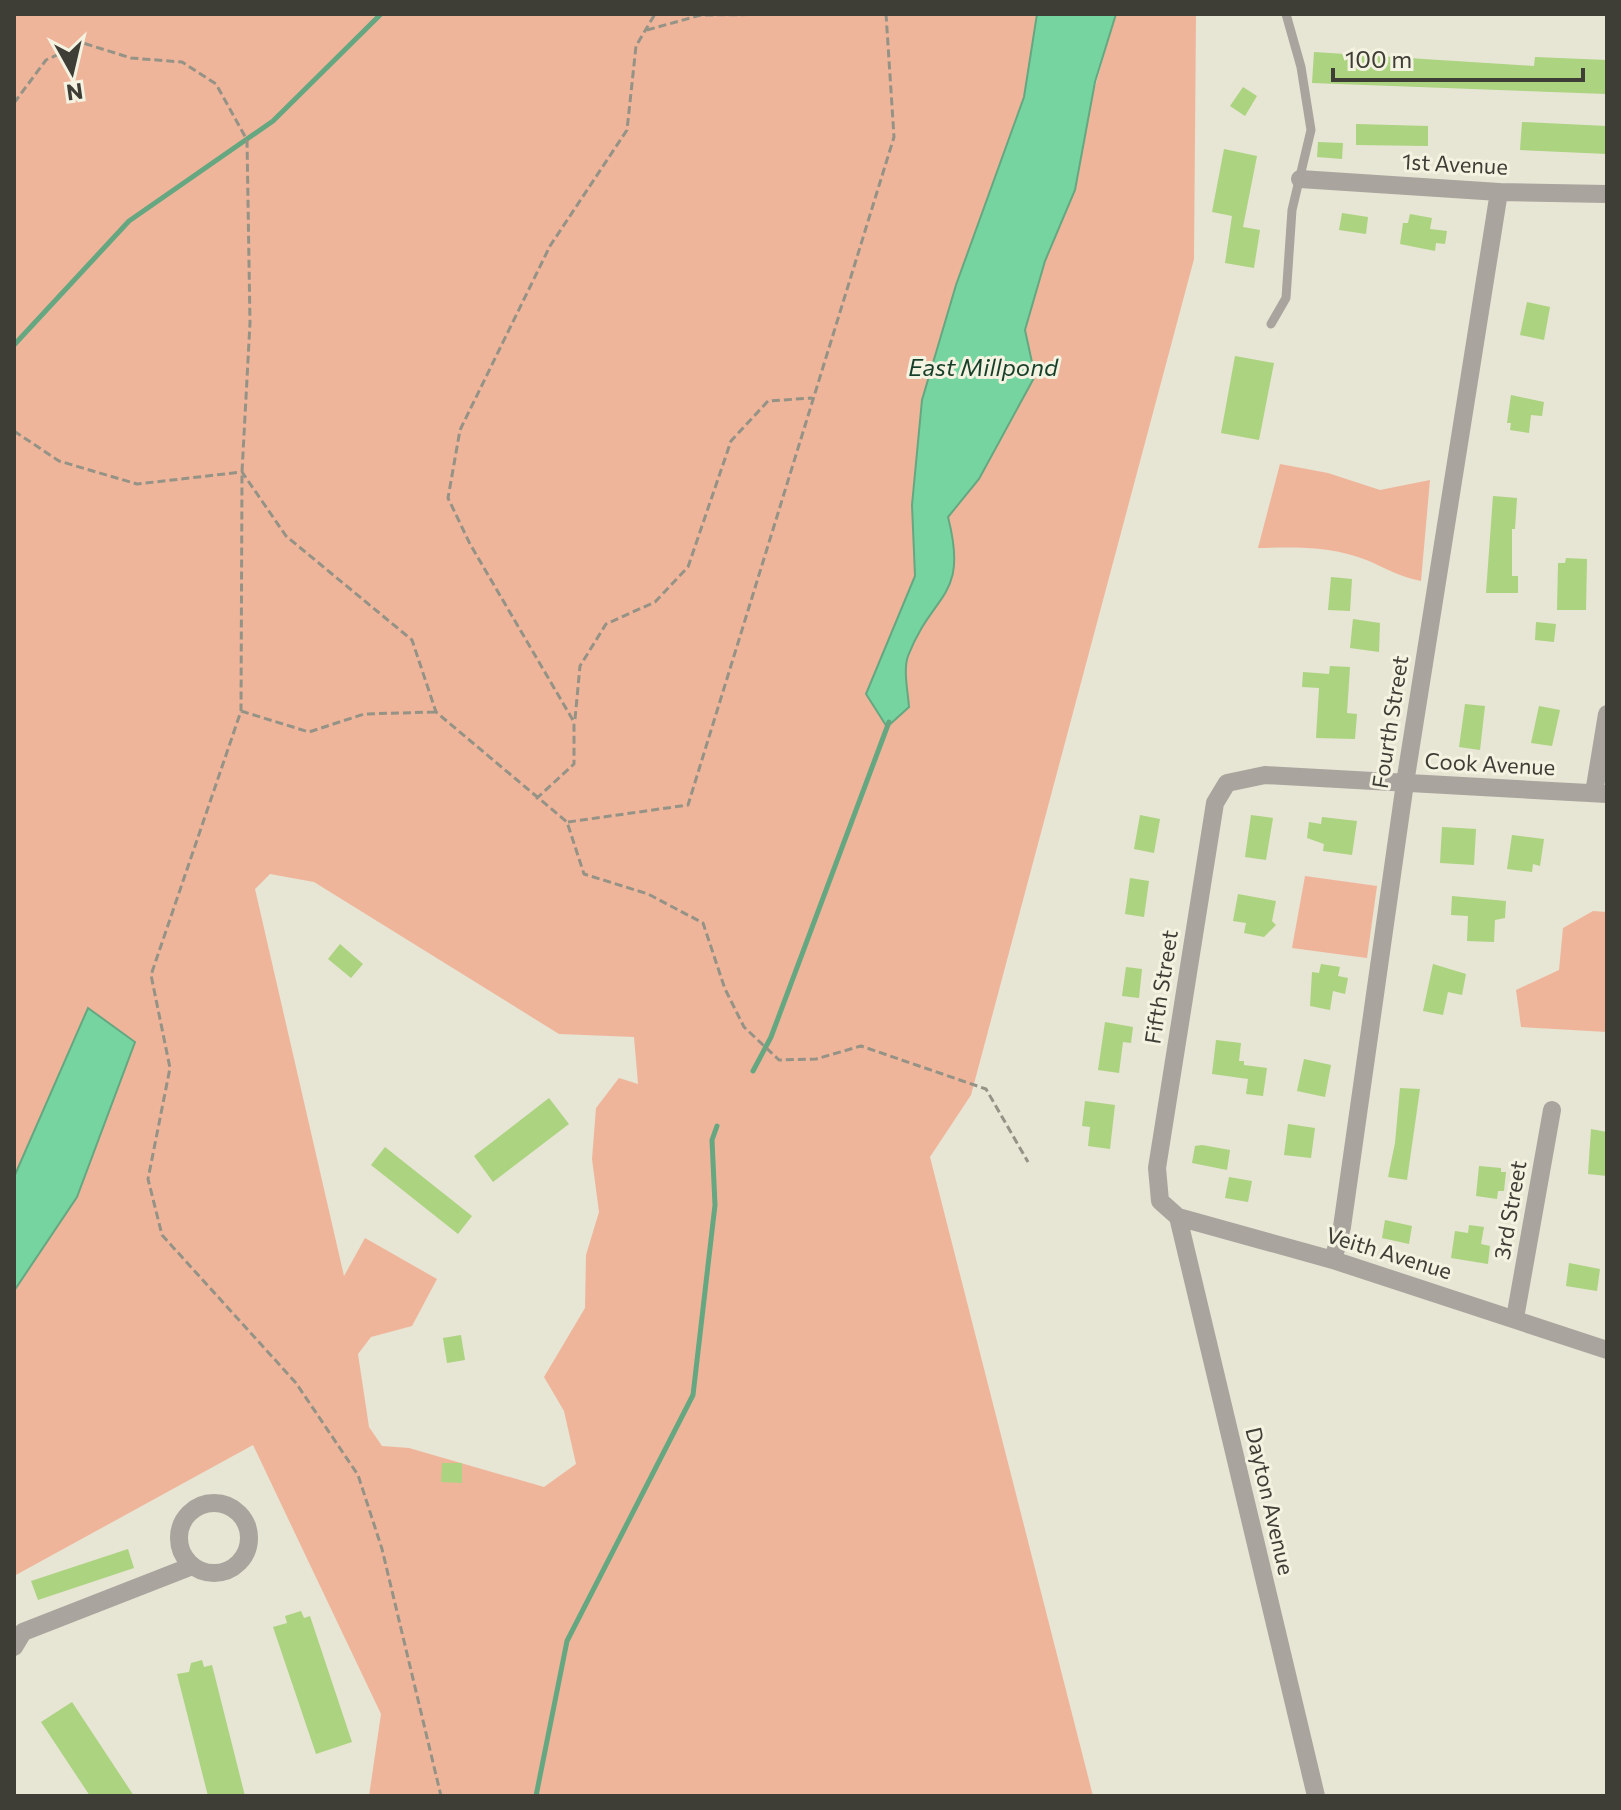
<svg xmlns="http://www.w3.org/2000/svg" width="1621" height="1810" font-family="Commissioner,sans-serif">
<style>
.green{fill:#efb59b;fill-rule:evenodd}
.water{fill:#76d4a0;stroke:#65a780;stroke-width:2}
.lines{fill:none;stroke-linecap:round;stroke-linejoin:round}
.stream{stroke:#65a780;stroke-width:5}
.building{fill:#abd380}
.path{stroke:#959386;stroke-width:3;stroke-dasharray:8 4;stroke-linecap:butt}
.lane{stroke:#a9a49e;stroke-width:9}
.street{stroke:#a9a49e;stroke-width:18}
.labels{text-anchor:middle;stroke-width:6;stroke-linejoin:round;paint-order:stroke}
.street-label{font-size:22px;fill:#3e3d36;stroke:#f4f2e0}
.water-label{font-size:24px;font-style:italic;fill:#163f2a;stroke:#f4f2e0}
</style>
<rect width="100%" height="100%" fill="#e7e5d3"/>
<!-- green -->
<path class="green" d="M14,14H1037L1024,97L956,285L912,505L915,575L866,694L909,707C908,692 903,670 908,656C932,593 970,598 948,517L979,479L1035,376L1025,330L1116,14H1196L1194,259L971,1095L930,1157L1093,1796H369L381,1714L253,1445L14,1576V1291L77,1197L88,1008L14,1177ZM270,874L314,882L559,1034L634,1037L638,1084L619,1078L596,1108L592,1159L599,1212L586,1255L585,1308L544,1377L564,1411L576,1464L544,1487L409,1448L382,1446L369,1427L358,1354L371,1337L412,1326L437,1279L365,1238L344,1276L255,889Z
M1280,464L1328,473L1380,490L1430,480L1421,581C1400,577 1387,569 1369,561C1333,546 1296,547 1258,548Z
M1305,876L1377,886L1367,958L1292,948Z
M1593,911L1607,912V1032L1521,1027L1516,990L1559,970L1563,928Z"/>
<!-- water -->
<path class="water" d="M1037,14H1116L1095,82L1075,190L1045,261L1025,330L1035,376L979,479L948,517C969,599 933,591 908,656C903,670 908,692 909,707L887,727L866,694L915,576L912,505L922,400L956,285L1024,97Z
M88,1008L135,1042L77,1197L14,1291V1177Z"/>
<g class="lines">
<!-- stream -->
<path class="stream" d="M14,345L129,221L273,121L381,14
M753,1071L771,1037L889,722
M536,1796L567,1641L693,1395L715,1205L712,1140L717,1126"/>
</g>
<!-- building -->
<path class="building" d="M1314,52L1534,66L1535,57L1607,60V94L1312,83Z
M1243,87L1257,96L1245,116L1230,106Z
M1522,122L1607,126V154L1520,150Z
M1356,124L1428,126V146L1356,145Z
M1318,142L1343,143L1342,159L1317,157Z
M1224,149L1257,156L1243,227L1260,230L1254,268L1225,263L1232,216L1212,212Z
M1342,213L1368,217L1366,234L1339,230Z
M1410,214L1432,218L1430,229L1447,231L1445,244L1436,243L1435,251L1400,244L1403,223H1408Z
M1527,302L1550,307L1544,340L1520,335Z
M1235,356L1274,363L1259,440L1221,433Z
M1511,395L1544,402L1542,416L1531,415L1529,433L1510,430L1511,423H1507Z
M1493,496L1517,498L1515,529H1512V576H1518V593H1486Z
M1566,558L1587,559L1586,610H1557L1558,563H1565Z
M1331,577L1352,579L1350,611L1328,610Z
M1353,619L1380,623L1379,652L1350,648Z
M1536,622L1556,624L1554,642L1535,640Z
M1330,666L1350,667L1347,713L1357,714L1355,739L1316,738L1319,688L1302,687L1303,672L1329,674Z
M1465,704L1485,706L1480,750L1459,747Z
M1539,706L1560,710L1552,746L1531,743Z
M1140,815L1160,819L1154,853L1134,849Z
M1251,815L1273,818L1266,860L1245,857Z
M1322,817L1357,821L1352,855L1323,851L1324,844L1307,838L1309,822L1321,824Z
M1442,827L1476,829L1474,865L1440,863Z
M1512,835L1544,839L1540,866L1533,864L1532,872L1507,869Z
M1130,878L1149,881L1144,917L1125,914Z
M1238,894L1276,901L1272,921L1276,925L1264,937L1244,933L1246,923L1233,921Z
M1452,896L1506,901L1505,918L1495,920L1494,942L1467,941L1468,916L1451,915Z
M340,944L363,964L351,978L328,959Z
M1321,964L1340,967L1338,976L1348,978L1345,994L1333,991L1330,1010L1310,1006L1312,972L1319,973Z
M1433,964L1466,974L1462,995L1448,992L1443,1015L1423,1011Z
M1126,967L1142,969L1139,998L1122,996Z
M1105,1022L1133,1027L1131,1043L1123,1042L1119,1073L1098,1070Z
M1216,1040L1241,1043L1239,1061H1244V1065L1267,1068L1263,1096L1246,1094L1248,1079L1212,1074Z
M1304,1059L1331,1065L1325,1097L1297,1091Z
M1400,1088L1420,1089L1407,1180L1388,1177L1395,1143Z
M549,1098L569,1124L493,1182L474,1156Z
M1085,1101L1115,1105L1110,1149L1088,1146L1090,1127L1082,1126Z
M1288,1124L1315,1128L1311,1158L1284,1155Z
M1591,1129L1607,1132V1176L1588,1174Z
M1202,1145L1230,1150L1227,1170L1192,1163L1195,1146Z
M385,1147L472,1216L458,1234L371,1165Z
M1479,1166L1501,1168V1172H1506L1504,1191H1498L1497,1199L1476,1196Z
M1229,1177L1252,1181L1248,1202L1225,1198Z
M1385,1220L1412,1226L1409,1244L1382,1238Z
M1469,1225L1484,1227L1481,1244L1490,1246L1488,1264L1451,1258L1455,1231L1468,1233Z
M1569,1263L1600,1269L1597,1291L1566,1286Z
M461,1335L465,1360L447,1363L443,1338Z
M442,1463H462V1483L441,1482Z
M128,1549L134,1568L38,1600L31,1581Z
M301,1611L304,1618L310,1616L352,1742L316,1754L273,1627L287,1623L285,1616Z
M202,1660L204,1667L212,1665L245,1796H208L177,1674L189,1672L191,1663Z
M72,1702L134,1796H90L41,1722Z"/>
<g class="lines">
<!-- path -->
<path class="path" d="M647,30L701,15L821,14
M14,103L46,60L83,43L131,58L182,62L216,84L247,140L250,323L242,472L241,711L151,975L170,1068L148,1179L162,1235L296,1383L358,1475L382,1549L441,1796
M14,431L59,461L137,484L242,472L286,536L412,640L436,712L567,822L584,874L648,894L703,923L725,989L744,1027L779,1060L816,1059L861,1046L986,1089L1028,1162
M241,711L309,732L364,714L436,712
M575,719L580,666L606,624L655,602L688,567L731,441L768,401L812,398
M536,799L574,764V722L470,544L448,498L460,430L550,246L627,130L636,46L655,14
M568,822L688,805L894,137L886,14"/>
<!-- lane -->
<path class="lane" d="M1271,324L1286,298L1292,210L1311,130L1301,67L1286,14"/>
<!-- street -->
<path class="street" d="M1300,179L1499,192L1607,194
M1594,793L1607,714
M1607,794L1265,775L1227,783L1215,803L1157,1168L1160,1201L1178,1217L1333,1260L1607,1350
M1178,1217L1316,1796
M1333,1260L1342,1227L1405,783L1499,192
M1515,1318L1552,1110
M179 1538a35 35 0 1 1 70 0a35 35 0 1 1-70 0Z
M14,1647L23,1632L192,1566"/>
</g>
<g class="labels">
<!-- street labels -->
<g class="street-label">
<text transform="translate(1455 164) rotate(3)" y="8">1st Avenue</text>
<text transform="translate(1390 722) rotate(-81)" y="8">Fourth Street</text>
<text transform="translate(1490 764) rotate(3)" y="8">Cook Avenue</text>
<text transform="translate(1161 987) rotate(-81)" y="8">Fifth Street</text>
<text transform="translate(1510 1210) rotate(-80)" y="8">3rd Street</text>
<text transform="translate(1389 1253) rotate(17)" y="8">Veith Avenue</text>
<text transform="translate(1270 1501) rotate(77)" y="8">Dayton Avenue</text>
</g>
<!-- water labels -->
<g class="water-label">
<text x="983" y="376">East Millpond</text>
</g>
</g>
<!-- border -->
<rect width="1621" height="1810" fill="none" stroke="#3e3d36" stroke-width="32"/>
<!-- north arrow -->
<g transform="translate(72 72) rotate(172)" stroke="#f4f2e0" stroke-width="6" paint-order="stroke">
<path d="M0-6L14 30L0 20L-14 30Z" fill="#3e3d36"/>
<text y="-12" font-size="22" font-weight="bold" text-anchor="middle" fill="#3e3d36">N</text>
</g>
<!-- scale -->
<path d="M1333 68v12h250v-12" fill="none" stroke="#3e3d36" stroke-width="4"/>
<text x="1345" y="68" font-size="24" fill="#3e3d36" stroke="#f4f2e0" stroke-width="6" paint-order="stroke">100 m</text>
</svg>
